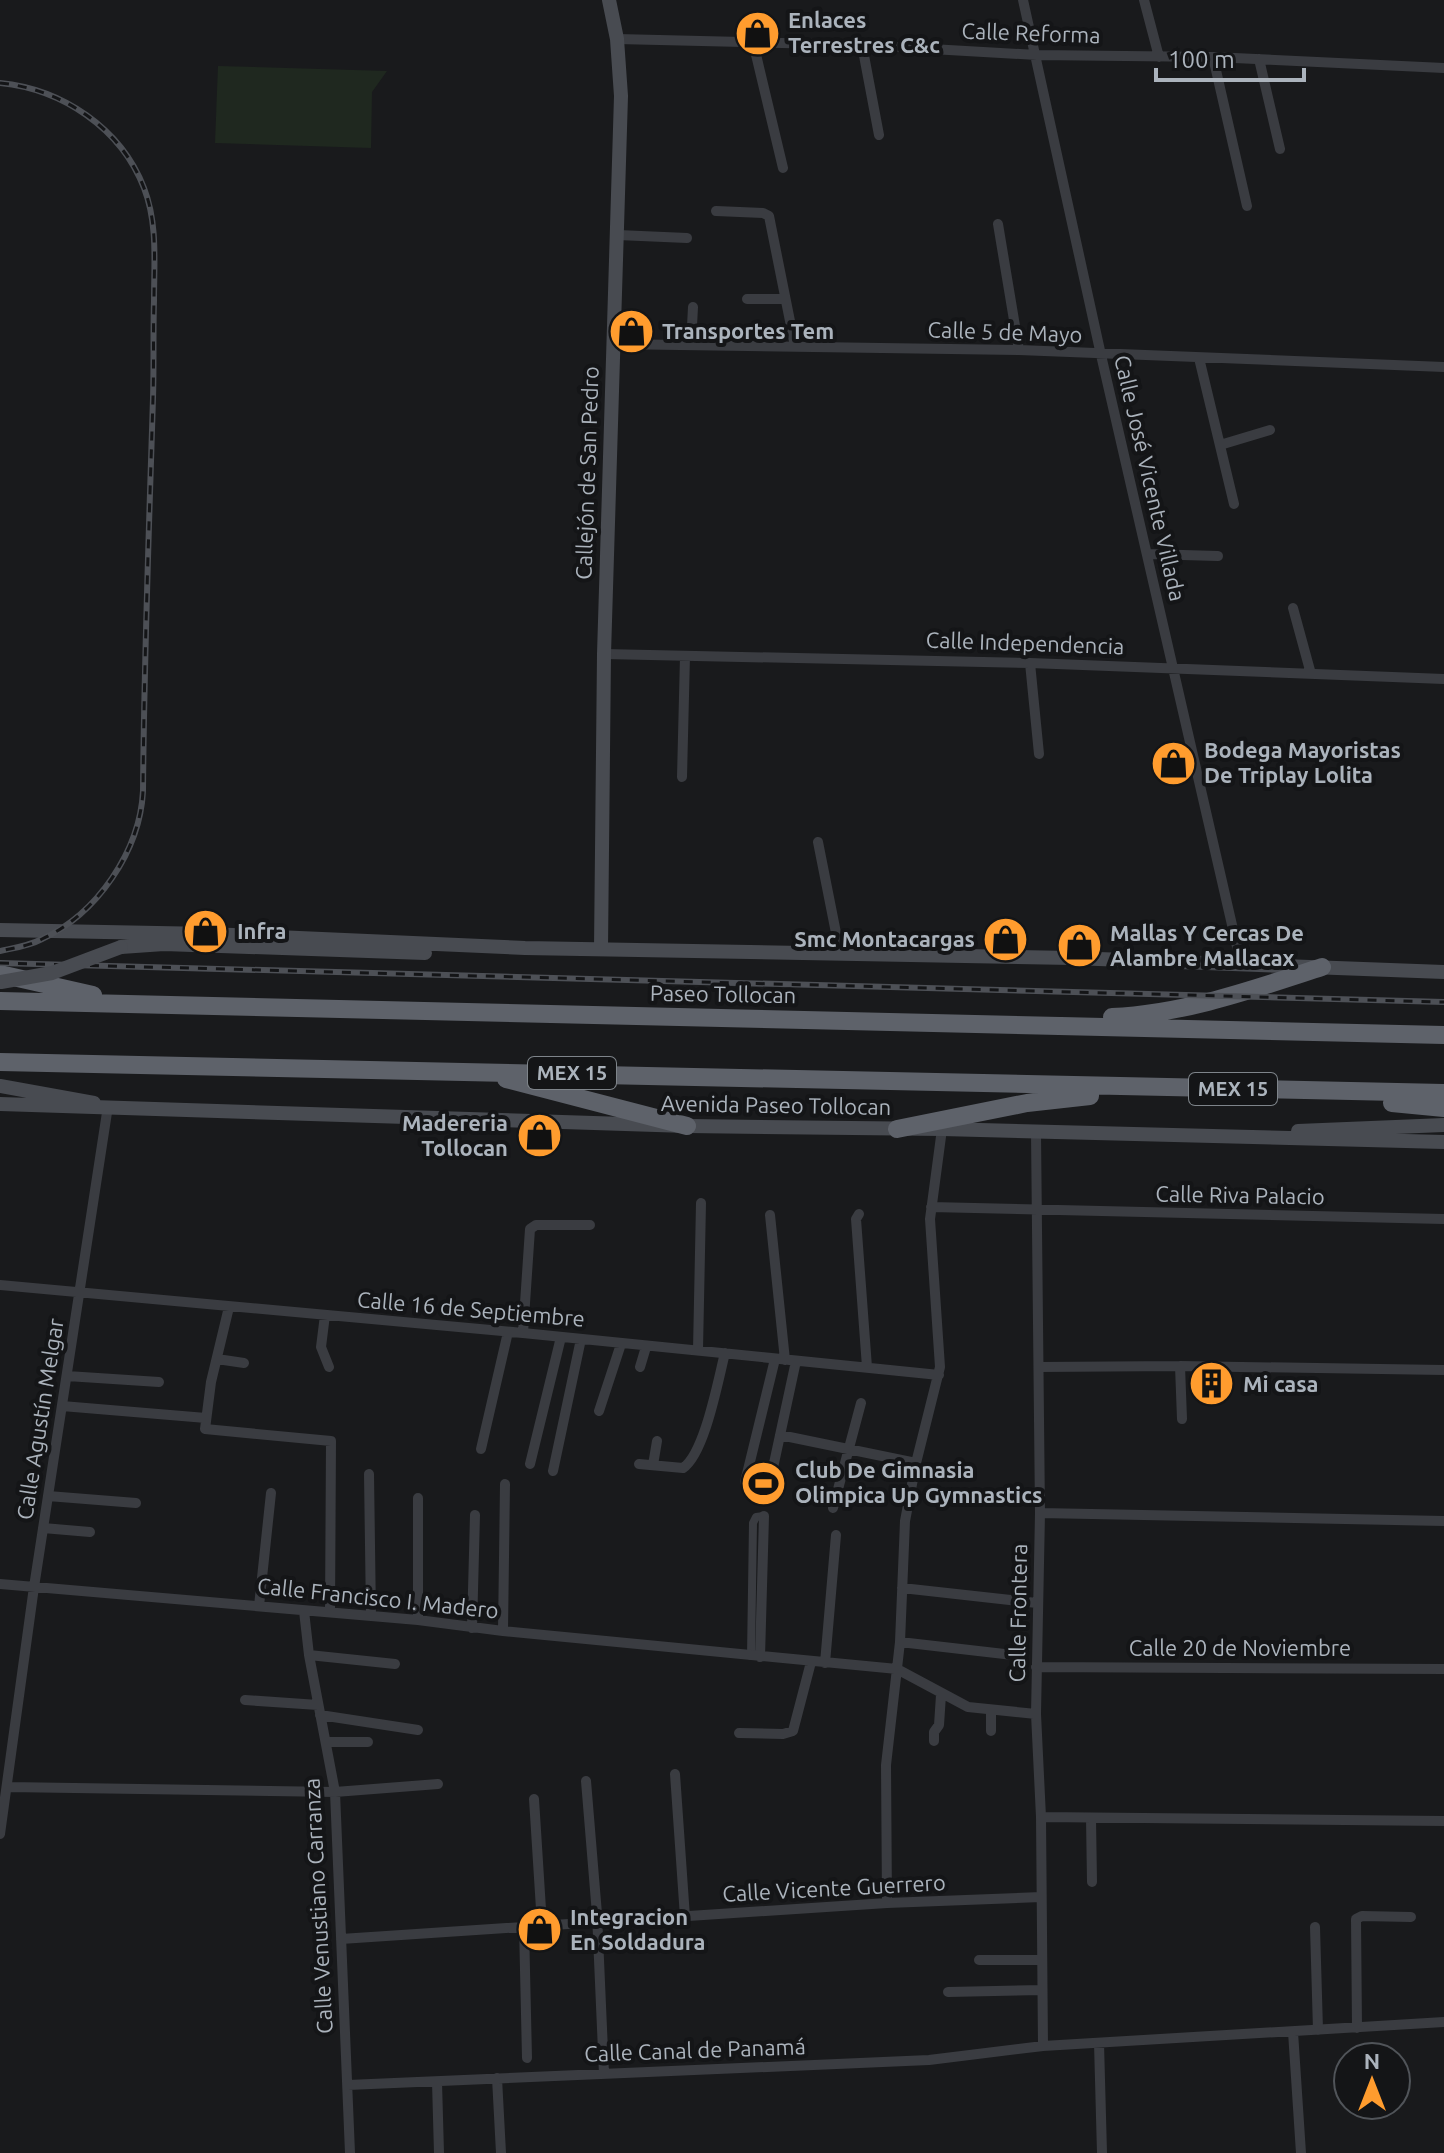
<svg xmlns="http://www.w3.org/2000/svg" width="1444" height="2153" font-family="Ubuntu,sans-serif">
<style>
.green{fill:#1f281f}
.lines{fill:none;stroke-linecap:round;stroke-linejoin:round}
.pedestrian{stroke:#3a3c41;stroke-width:8}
.minor{stroke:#3a3c41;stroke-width:10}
.secondary{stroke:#484b51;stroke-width:14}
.trunk{stroke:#5e626a;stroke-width:18}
.rail-casing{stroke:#4d5056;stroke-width:6}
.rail{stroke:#141517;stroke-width:3;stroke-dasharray:9;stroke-linecap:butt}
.secondary-bridge{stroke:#484b51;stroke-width:14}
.labels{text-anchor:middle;stroke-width:8;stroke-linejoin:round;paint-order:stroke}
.shield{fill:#141517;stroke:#7e848a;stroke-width:2}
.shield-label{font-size:20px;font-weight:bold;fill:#abb3bc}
.poi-label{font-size:22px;font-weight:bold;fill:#abb3bc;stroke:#141517;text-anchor:start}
.street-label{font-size:22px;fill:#abb3bc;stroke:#141517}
</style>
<rect width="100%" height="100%" fill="#191a1c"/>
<!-- green -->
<path class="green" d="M218,66L387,71L372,92L371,148L215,143Z"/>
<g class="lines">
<!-- pedestrian -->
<path class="pedestrian" d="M751,1656L753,1523L756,1517L764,1516"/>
<!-- minor -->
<path class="minor" d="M1023,0L1101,355L1241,964
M1144,0L1159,57
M617,39L862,45L1037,55L1213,57L1444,68
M753,42L783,168
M862,45L879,135
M1213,57L1247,206
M1259,59L1280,149
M716,211L763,213L769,216L795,346
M998,224L1019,350
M618,235L687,238
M747,299H785
M613,344L1019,350L1444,367
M691,345L693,307
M1199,358L1234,504
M1220,445L1270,430
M1147,554L1218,556
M1293,608L1311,674
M604,654L1030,663L1444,679
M1030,663L1039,754
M682,777L685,656
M818,842L840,953
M1036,1133L1040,1513L1036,1714L1041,1817L1043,2046
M931,1207L1444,1219
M859,1214L856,1219L867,1367
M770,1215L785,1360
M0,1285L523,1333L939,1375
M229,1307L211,1382L205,1429L331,1441L330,1612
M325,1315L321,1347L329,1367
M523,1333L530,1229L536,1225H590
M698,1350L701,1203
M217,1359L244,1363
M1180,1366L1182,1419
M640,1367L646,1347
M1039,1367L1180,1366L1444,1370
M67,1376L159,1382
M62,1406L206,1418
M599,1411L621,1344
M780,1435L916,1463
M481,1449L508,1332
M530,1464L561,1337
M639,1464L683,1468C705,1453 718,1380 725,1353
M653,1465L657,1441
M553,1471L581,1339
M369,1474L371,1616
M745,1482L775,1359
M768,1491L796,1361
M48,1496L136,1503
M833,1508L861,1403
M1040,1513L1444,1521
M43,1528L90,1532
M0,1584L418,1620L503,1631L897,1669L968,1707L1036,1714
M902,1588L1037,1603
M259,1606L271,1493
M304,1611L309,1655L335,1792L350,2153
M418,1620V1498
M472,1628L475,1515
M503,1631L505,1484
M900,1642L1013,1655
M309,1655L395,1664
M760,1657L764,1516
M825,1663L836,1535
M1036,1667L1444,1669
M245,1700L318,1705
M991,1711V1731
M320,1715L418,1730
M739,1733L783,1734L793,1731L811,1662
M934,1741V1732L939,1725L941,1695
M326,1742H368
M675,1774L685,1917
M586,1781L597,1914L604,2074
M8,1787L335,1792L438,1784
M534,1799L542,1925
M1041,1817L1444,1821
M1091,1818L1092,1882
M0,1834L34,1587L108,1106
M887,1903L886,1765L900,1642L905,1521L916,1463L940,1367L930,1219L942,1129
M524,1926L527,2058
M1315,1927L1318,2030
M341,1939L887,1903L1041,1897
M979,1960H1042
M948,1992L1042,1990
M1357,2028L1356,1919L1362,1916L1411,1917
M1293,2032L1301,2153
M1099,2043L1102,2153
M497,2078L501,2153
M437,2082L439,2153
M348,2085L929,2060L1043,2046L1444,2022"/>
<!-- secondary -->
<path class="secondary" d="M0,930L210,934L525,948L1072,958L1444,972
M121,947L164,944L425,953
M601,949L604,654L621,96L617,39L609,0
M0,1086L94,1103
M0,1104L687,1126L942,1129L1444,1142
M1298,1131L1444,1125"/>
<!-- trunk -->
<path class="trunk" d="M0,974L93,995
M0,1001L1444,1035
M1112,1017C1184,1014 1254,989 1322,967
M0,1062L1444,1093
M506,1079L687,1126
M1392,1103L1444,1108
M897,1129L1027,1103L1090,1096"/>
<defs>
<path id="rail" d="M0,83C62,89 121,128 144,188C158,224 154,263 154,301C153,333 154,366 153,398C149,529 144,660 143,791C140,851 97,914 42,939C29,946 14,948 0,951
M0,963L1444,1002"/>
</defs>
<!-- rail casing -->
<use href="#rail" class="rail-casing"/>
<!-- rail -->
<use href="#rail" class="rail"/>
<!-- secondary-bridge -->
<path class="secondary-bridge" d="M1,982L52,973L121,947"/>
</g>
<!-- icons -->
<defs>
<symbol id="shop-disc" viewBox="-11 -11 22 22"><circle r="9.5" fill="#ff9c2e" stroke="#141517"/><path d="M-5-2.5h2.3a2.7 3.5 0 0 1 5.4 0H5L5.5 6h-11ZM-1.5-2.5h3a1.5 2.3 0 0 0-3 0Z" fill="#111"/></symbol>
<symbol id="building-disc" viewBox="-11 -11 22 22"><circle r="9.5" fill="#ff9c2e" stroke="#141517"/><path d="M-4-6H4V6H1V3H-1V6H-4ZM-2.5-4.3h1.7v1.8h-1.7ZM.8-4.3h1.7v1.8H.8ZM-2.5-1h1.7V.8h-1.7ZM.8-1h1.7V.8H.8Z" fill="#111"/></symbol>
<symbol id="stadium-disc" viewBox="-11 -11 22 22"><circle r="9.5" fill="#ff9c2e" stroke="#141517"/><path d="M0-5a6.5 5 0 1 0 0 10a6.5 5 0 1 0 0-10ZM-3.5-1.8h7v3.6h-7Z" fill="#111"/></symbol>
</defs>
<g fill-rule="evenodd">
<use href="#shop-disc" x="732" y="8" width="51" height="51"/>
<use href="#shop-disc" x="606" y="306" width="51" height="51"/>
<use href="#shop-disc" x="1148" y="738" width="51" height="51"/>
<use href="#shop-disc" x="180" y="906" width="51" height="51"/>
<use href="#shop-disc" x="980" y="914" width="51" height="51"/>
<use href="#shop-disc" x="1054" y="920" width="51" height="51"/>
<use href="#shop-disc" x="514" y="1110" width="51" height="51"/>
<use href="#building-disc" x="1186" y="1358" width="51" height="51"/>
<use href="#stadium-disc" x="738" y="1458" width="51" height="51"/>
<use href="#shop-disc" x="514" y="1904" width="51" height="51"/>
</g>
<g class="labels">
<!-- shield labels -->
<g class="shield">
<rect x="528" y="1057" width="88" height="32" rx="6"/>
<rect x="1189" y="1073" width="88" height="32" rx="6"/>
</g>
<g class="shield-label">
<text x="572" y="1080">MEX 15</text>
<text x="1233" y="1096">MEX 15</text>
</g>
<!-- poi labels -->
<g class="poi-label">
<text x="788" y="28">Enlaces<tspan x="788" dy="25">Terrestres C&amp;c</tspan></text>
<text x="662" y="339">Transportes Tem</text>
<text x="1204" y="758">Bodega Mayoristas<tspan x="1204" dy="25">De Triplay Lolita</tspan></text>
<text x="237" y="939">Infra</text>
<text x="1110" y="941">Mallas Y Cercas De<tspan x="1110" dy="25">Alambre Mallacax</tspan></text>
<text x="975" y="947" text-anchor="end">Smc Montacargas</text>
<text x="508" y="1131" text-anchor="end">Madereria<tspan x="508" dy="25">Tollocan</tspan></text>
<text x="1243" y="1392">Mi casa</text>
<text x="795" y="1478">Club De Gimnasia<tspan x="795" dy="25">Olimpica Up Gymnastics</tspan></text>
<text x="570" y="1925">Integracion<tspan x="570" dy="25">En Soldadura</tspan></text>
</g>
<!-- street labels -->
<g class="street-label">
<text transform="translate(1031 33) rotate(2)" y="8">Calle Reforma</text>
<text transform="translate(1005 332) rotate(2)" y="8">Calle 5 de Mayo</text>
<text transform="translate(587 473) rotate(-88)" y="8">Callejón de San Pedro</text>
<text transform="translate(1150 478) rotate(77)" y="8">Calle José Vicente Villada</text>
<text transform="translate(1025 643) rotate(2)" y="8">Calle Independencia</text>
<text transform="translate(723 994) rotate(1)" y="8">Paseo Tollocan</text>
<text transform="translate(776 1105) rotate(1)" y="8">Avenida Paseo Tollocan</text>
<text transform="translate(1240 1195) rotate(1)" y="8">Calle Riva Palacio</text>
<text transform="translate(471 1309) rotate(5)" y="8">Calle 16 de Septiembre</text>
<text transform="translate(40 1419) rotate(-81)" y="8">Calle Agustín Melgar</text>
<text transform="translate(378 1598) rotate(6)" y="8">Calle Francisco I. Madero</text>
<text transform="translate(1018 1613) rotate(-89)" y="8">Calle Frontera</text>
<text x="1240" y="1656">Calle 20 de Noviembre</text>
<text transform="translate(834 1888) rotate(-3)" y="8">Calle Vicente Guerrero</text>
<text transform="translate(318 1906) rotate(-93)" y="8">Calle Venustiano Carranza</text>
<text transform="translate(695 2050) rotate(-2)" y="8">Calle Canal de Panamá</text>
</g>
</g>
<!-- north arrow -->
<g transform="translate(1372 2081)"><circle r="38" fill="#141517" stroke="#505459" stroke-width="2"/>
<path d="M0-6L14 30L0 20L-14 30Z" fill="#ff9c2e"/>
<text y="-12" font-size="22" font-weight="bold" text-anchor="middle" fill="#abb3bc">N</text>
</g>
<!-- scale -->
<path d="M1156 68v12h148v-12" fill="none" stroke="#abb3bc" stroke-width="4"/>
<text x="1168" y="68" font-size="24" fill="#abb3bc" stroke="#141517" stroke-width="6" paint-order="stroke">100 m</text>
</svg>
